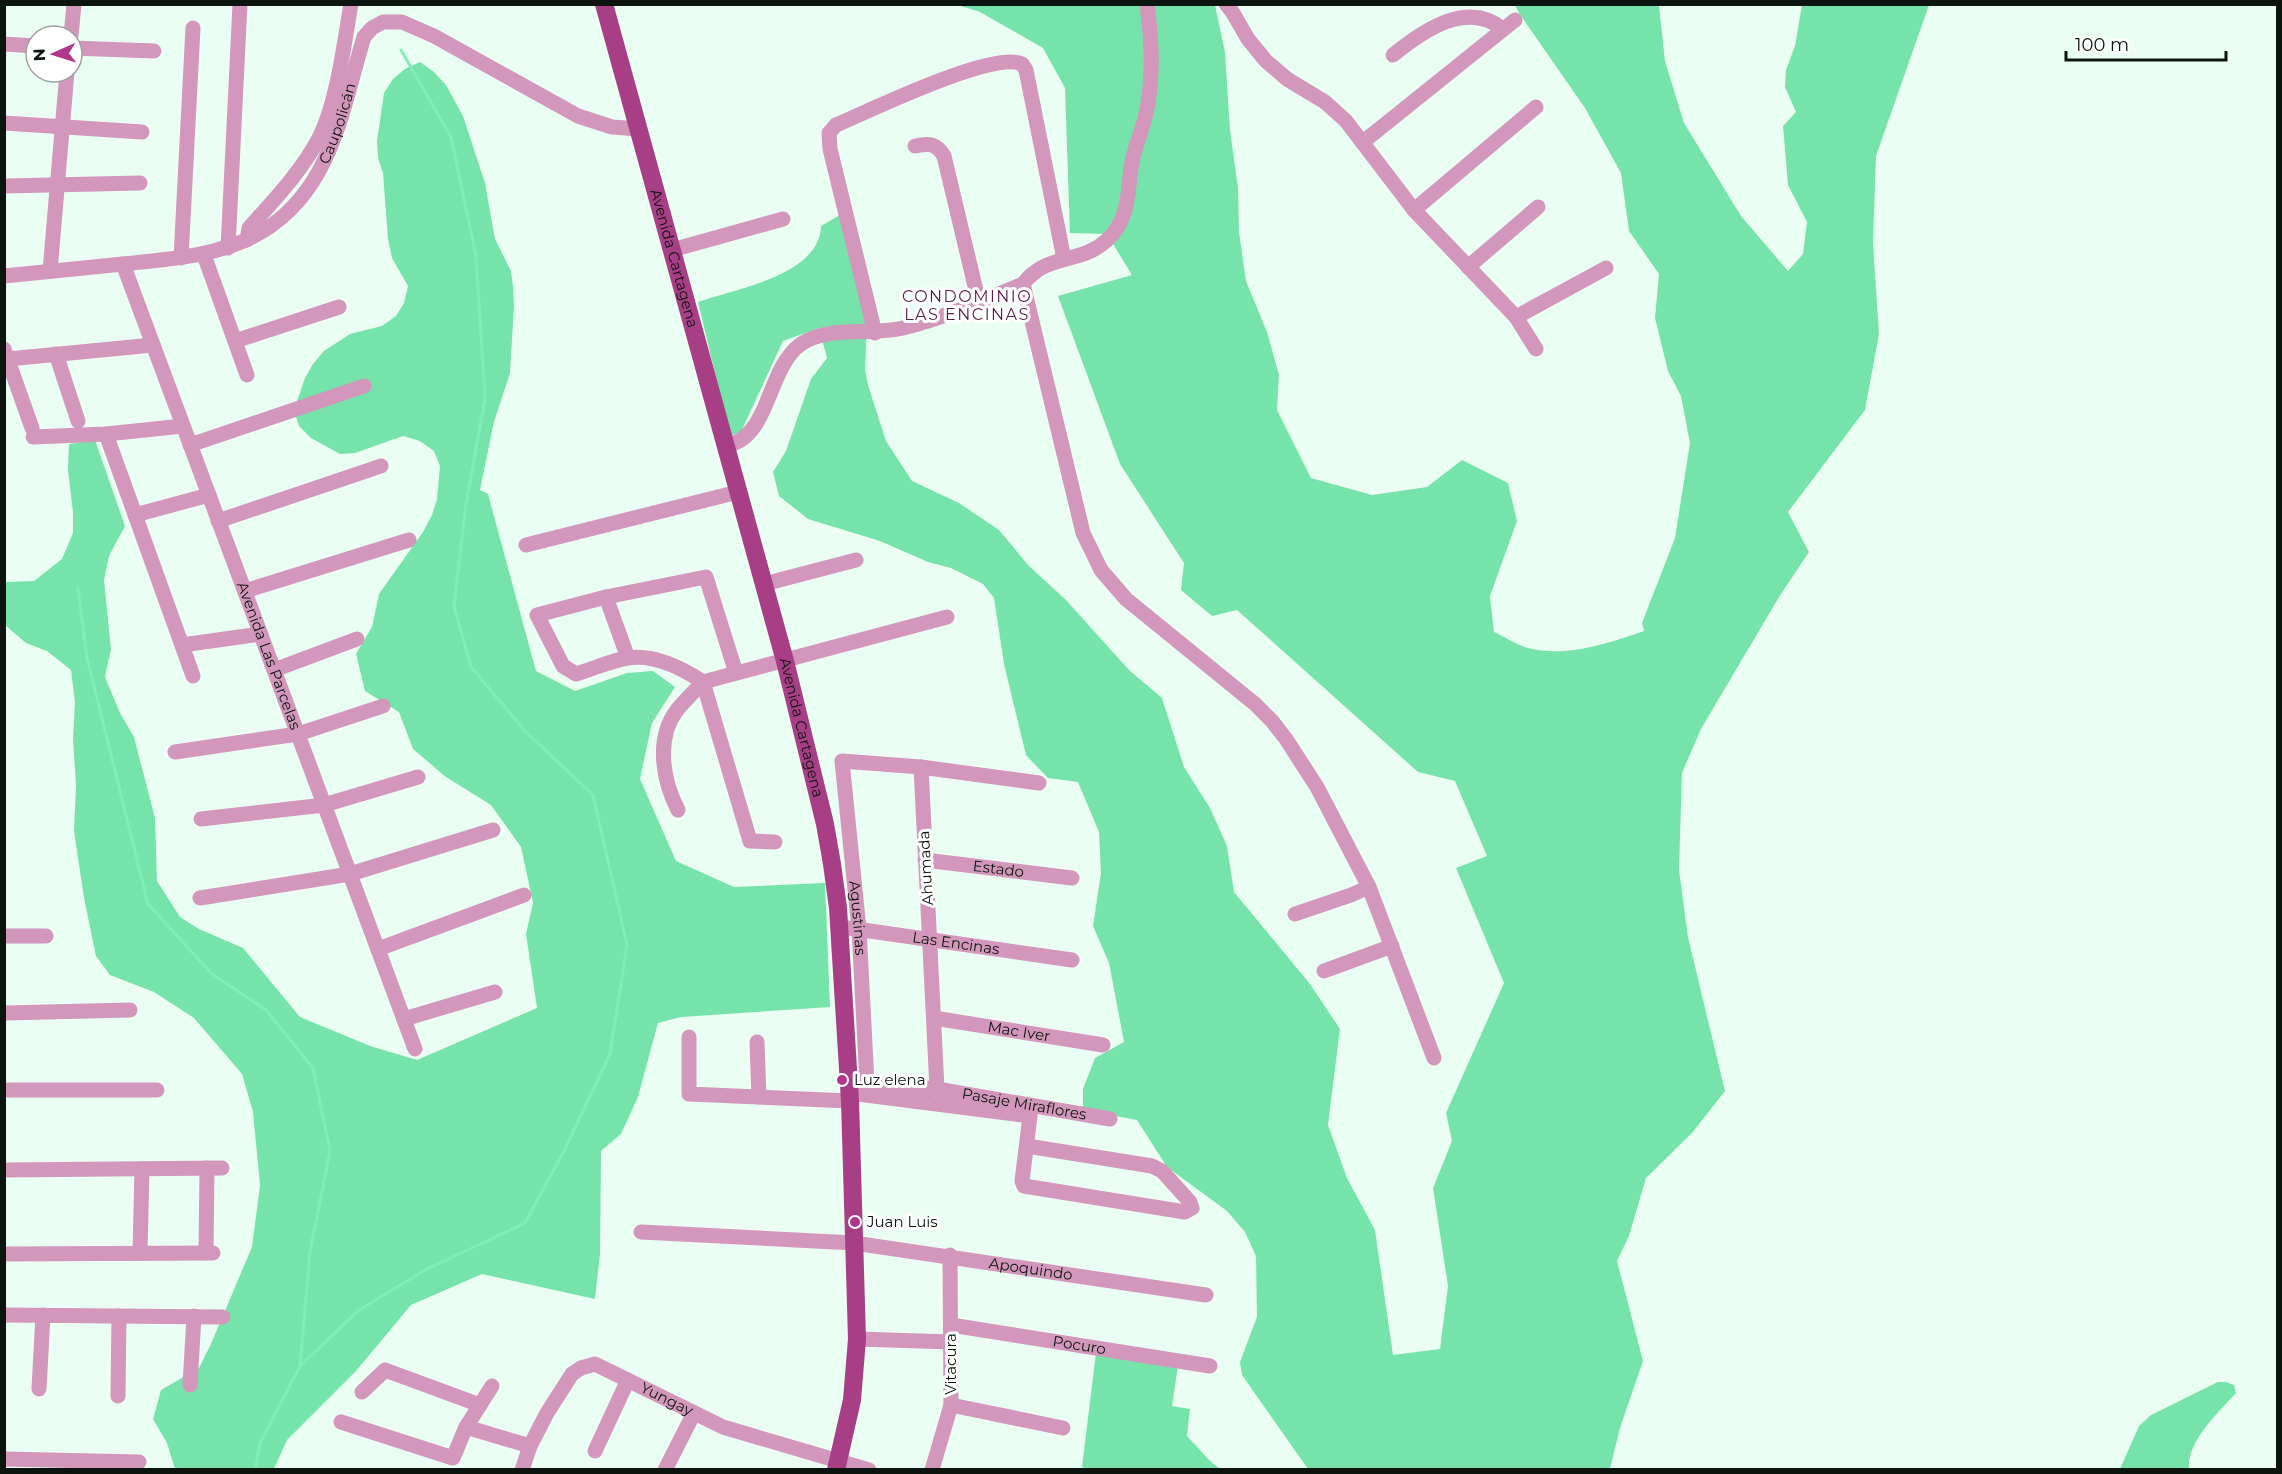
<svg xmlns="http://www.w3.org/2000/svg" width="2282" height="1474" font-family="Montserrat,sans-serif">
<style>
.forest{fill:#76e3ab}
.lines{fill:none;stroke-linecap:round;stroke-linejoin:round}
.stream{stroke:#80edb5;stroke-width:3}
.minor{stroke:#d297bb;stroke-width:15}
.major{stroke:#a73e86;stroke-width:18}
.poi-dot{fill:#af368b;stroke:#fff;stroke-width:2}
.labels{text-anchor:middle;stroke-width:6;stroke-linejoin:round;paint-order:stroke}
.street-label{font-size:15px;fill:#0c140f;stroke:#fff}
.poi-label{font-size:15px;fill:#0c140f;stroke:#fff;text-anchor:start}
.neighbourhood-label{font-size:16px;letter-spacing:1.5px;fill:#581e46;stroke:#fff}
</style>
<rect width="100%" height="100%" fill="#ebfef3"/>
<!-- forest -->
<path class="forest" d="M958,5H1215L1225,52L1230,130L1238,188L1239,232L1246,281L1267,332L1279,375L1277,410L1311,478L1372,495L1427,487L1462,460L1508,483L1517,521L1490,596L1494,632C1505,637 1517,645 1528,648C1565,658 1610,643 1644,631L1642,623L1675,538L1690,443L1681,396L1668,371L1655,318L1659,274L1629,231L1621,173L1585,108L1519,13L1515,5H1659L1665,61L1684,123L1741,216L1788,271L1803,254L1807,222L1788,185L1783,126L1796,112L1785,87L1786,70L1795,46L1802,5H1929L1876,156L1873,243L1879,334L1865,410L1788,512L1809,552L1779,597L1701,729L1682,773L1679,870L1688,937L1725,1091L1692,1133L1646,1178L1629,1236L1617,1261L1643,1361L1620,1428L1610,1469H1308L1242,1375L1240,1362L1257,1317L1256,1256L1245,1232L1227,1211L1167,1167L1137,1120L1094,1112L1083,1107V1089L1095,1058L1124,1042L1109,963L1093,926L1101,873L1099,832L1078,782L1048,778L1026,755L1004,664L994,598L983,584L951,568L928,562L880,541L808,519L779,496L773,472L786,451L811,379L827,358L819,328L783,341L741,432L730,436L698,302C736,289 820,275 821,226L840,215L867,325L865,369L868,385L886,441L912,481L959,503L999,530L1029,566L1066,600L1129,670L1162,698L1184,767L1210,808L1227,846L1234,892L1310,984L1340,1029L1328,1125L1347,1178L1375,1230L1393,1355L1440,1349L1448,1286L1433,1188L1452,1141L1446,1113L1504,983L1456,868L1487,856L1455,781L1418,772L1237,610L1212,616L1181,590L1184,563L1120,464L1058,296L1132,275L1107,234L1070,233L1065,88L1043,48L980,12Z
M420,62L434,72L446,85L463,116L485,183L495,239L511,271L513,287L514,306L510,373L494,422L480,490L488,494L536,671L575,691L627,673L653,671L675,687L652,723L640,779L676,861L734,887L825,883L830,1007L681,1017L658,1023L638,1097L621,1134L601,1151L600,1254L595,1299L482,1274L411,1305L356,1371L287,1440L274,1469H175L167,1443L153,1419L161,1390L199,1368L211,1344L252,1247L260,1185L253,1112L242,1074L194,1018L154,992L110,975L96,956L84,898L74,831L76,785L73,739L75,702L71,670L47,651L26,643L5,625V582L34,581L62,559L73,533V512L68,470L69,444L95,440L125,526L109,556L104,580L111,649L105,677L120,713L134,737L155,818L157,881L180,917L199,929L243,948L300,1017L370,1046L417,1060L537,1008L526,934L533,903L521,847L491,805L446,777L413,749L399,712L365,691L356,654L372,627L379,594L423,532L432,515L437,499L440,466L434,451L420,441L403,436L355,453L340,454L311,438L299,426L294,410L305,378L313,364L324,351L350,334L382,326L396,316L404,303L408,286L392,258L388,239L383,173L378,158L377,141L384,93L393,79L405,69Z
M1096,1353L1178,1366L1172,1406L1190,1409L1187,1436L1211,1462L1220,1469L1091,1470L1082,1467Z
M2218,1382H2226L2234,1385L2236,1393C2218,1413 2187,1441 2189,1469H2120L2139,1426L2151,1415Z"/>
<g class="lines">
<!-- stream -->
<path class="stream" d="M78,588L87,658L148,904L211,973L266,1010L313,1068L330,1151L310,1252L300,1366
M255,1470L260,1443L300,1366L359,1310L427,1269L525,1223L564,1151L610,1054L627,945L593,795L525,731L471,667L454,606L466,504L485,399L476,256L451,137L401,50"/>
<!-- minor -->
<g class="minor">
<path d="M1226,4L1233,13L1248,39L1266,61L1287,79L1325,102L1346,121L1414,210L1516,317L1536,349"/>
<path d="M71,36L74,4"/>
<path d="M4,44L36,46"/>
<path d="M72,48L154,51"/>
<path d="M1393,55C1424,30 1467,0 1503,29"/>
<path d="M4,123L142,132"/>
<path d="M1363,142L1515,20"/>
<path d="M915,146C929,143 936,143 944,156L979,303"/>
<path d="M4,186L140,183"/>
<path d="M1414,210L1536,107"/>
<path d="M247,240L249,228C274,200 301,172 319,138C337,103 344,44 351,4"/>
<path d="M228,248L240,4"/>
<path d="M672,250L783,219"/>
<path d="M204,255L247,375"/>
<path d="M181,258L193,28"/>
<path id="s1" d="M123,264L415,1049"/>
<path d="M1468,267L1538,207"/>
<path d="M50,271L67,72"/>
<path id="s2" d="M4,276C44,272 83,268 123,264C204,256 275,251 319,171C342,129 350,82 364,37L372,28L383,22H402L434,36L578,116L612,127L639,129"/>
<path d="M1023,284C1048,252 1079,265 1106,241C1131,219 1127,191 1132,162C1135,147 1141,133 1145,118C1154,80 1152,42 1147,4"/>
<path d="M1516,317L1606,268"/>
<path d="M875,333L830,149L829,133L836,125C869,111 994,50 1022,64L1026,70L1064,259"/>
<path d="M235,341L339,307"/>
<path d="M4,349L32,428"/>
<path d="M56,354L78,421"/>
<path d="M8,359L153,345"/>
<path d="M106,434L193,676"/>
<path d="M33,437L106,434L183,426"/>
<path d="M190,445L364,386"/>
<path d="M726,446C771,437 766,369 801,344C829,325 870,336 903,328C944,318 984,300 1023,284L1083,533L1101,570L1126,599L1255,704L1272,721L1286,739L1317,787L1369,887L1434,1058"/>
<path d="M135,515L209,495"/>
<path d="M218,521L381,466"/>
<path d="M526,545L738,492"/>
<path d="M764,584L856,560"/>
<path d="M245,591L409,540"/>
<path d="M606,597L628,658"/>
<path d="M182,645L261,634"/>
<path d="M274,670L357,639"/>
<path d="M736,673L706,577L606,597L537,615L563,666L576,674C593,669 610,661 627,658C653,654 682,668 703,682L947,617"/>
<path d="M703,682L750,841L775,842"/>
<path d="M175,752L298,734L383,706"/>
<path id="s3" d="M921,767L842,761L859,929L867,1083L937,1089L1110,1119"/>
<path d="M678,810C663,781 655,739 677,710C685,700 694,692 703,682"/>
<path d="M201,819L324,805L418,777"/>
<path id="s4" d="M925,860L1072,878"/>
<path d="M200,898L350,874L493,830"/>
<path d="M1295,914L1351,895L1369,887"/>
<path id="s5" d="M849,928L1072,960"/>
<path d="M4,936H46"/>
<path d="M378,949L524,895"/>
<path d="M1324,971L1392,946"/>
<path d="M4,1013L130,1010"/>
<path id="s6" d="M934,1018L1103,1045"/>
<path d="M404,1019L495,992"/>
<path d="M689,1037V1094L850,1101"/>
<path d="M757,1042L759,1097"/>
<path d="M937,1089L921,767L1039,783"/>
<path d="M4,1090H157"/>
<path d="M850,1093L1030,1116L1022,1181L1024,1186L1185,1212L1192,1208L1190,1202L1162,1171L1152,1166L1027,1146"/>
<path d="M4,1170L222,1168"/>
<path id="s7" d="M641,1232L854,1243L1206,1295"/>
<path d="M140,1253L142,1169"/>
<path d="M206,1253L207,1168"/>
<path d="M4,1254L213,1253"/>
<path d="M4,1315L223,1317"/>
<path id="s8" d="M951,1325L1210,1366"/>
<path d="M857,1339L951,1342"/>
<path d="M190,1385L194,1316"/>
<path d="M39,1389L43,1315"/>
<path d="M362,1392L385,1370L480,1405"/>
<path d="M118,1396L119,1316"/>
<path d="M951,1405L1063,1428"/>
<path d="M341,1422L453,1458L466,1427L530,1446"/>
<path d="M466,1427L492,1386"/>
<path d="M595,1451L628,1380"/>
<path d="M4,1459L139,1462"/>
<path id="s9" d="M522,1470L530,1446L547,1413L572,1374L581,1368L595,1364L723,1427L869,1470"/>
<path d="M665,1470L694,1413"/>
<path d="M932,1470L951,1405L950,1255"/>
</g>
<!-- major -->
<path class="major" id="s10" d="M604,4L785,661L825,824L832,864L838,908L850,1101L857,1339L852,1400L836,1470"/>
</g>
<!-- markers -->
<g class="poi-dot">
<circle cx="842" cy="1080" r="6"/>
<circle cx="855" cy="1222" r="6"/>
</g>
<g class="labels">
<!-- street labels -->
<g class="street-label">
<text dy="5" stroke="none"><textPath href="#s2" startOffset="399">Caupolicán</textPath></text>
<text dy="5" stroke="none"><textPath href="#s10" startOffset="264">Avenida Cartagena</textPath></text>
<text dy="5" stroke="none"><textPath href="#s1" startOffset="418">Avenida Las Parcelas</textPath></text>
<text dy="5" stroke="none"><textPath href="#s10" startOffset="750">Avenida Cartagena</textPath></text>
<text transform="translate(926 868) rotate(-93)" y="5">Ahumada</text>
<text dy="5" stroke="none"><textPath href="#s4" startOffset="74">Estado</textPath></text>
<text dy="5" stroke="none"><textPath href="#s3" startOffset="237">Agustinas</textPath></text>
<text dy="5" stroke="none"><textPath href="#s5" startOffset="108">Las Encinas</textPath></text>
<text dy="5" stroke="none"><textPath href="#s6" startOffset="86">Mac Iver</textPath></text>
<text dy="5" stroke="none"><textPath href="#s3" startOffset="561">Pasaje Miraflores</textPath></text>
<text dy="5" stroke="none"><textPath href="#s7" startOffset="392">Apoquindo</textPath></text>
<text dy="5" stroke="none"><textPath href="#s8" startOffset="130">Pocuro</textPath></text>
<text transform="translate(951 1364) rotate(-90)" y="5">Vitacura</text>
<text dy="5" stroke="none"><textPath href="#s9" startOffset="214">Yungay</textPath></text>
</g>
<!-- poi labels -->
<g class="poi-label">
<text x="854" y="1085">Luz elena</text>
<text x="867" y="1227">Juan Luis</text>
</g>
<!-- neighbourhood labels -->
<g class="neighbourhood-label">
<text x="967" y="302">CONDOMINIO<tspan x="967" dy="18">LAS ENCINAS</tspan></text>
</g>
</g>
<!-- border -->
<rect width="2282" height="1474" fill="none" stroke="#0c140f" stroke-width="12"/>
<!-- north arrow -->
<g transform="translate(54 54) rotate(267)"><circle r="28" fill="#ffffff" stroke="#9ea19f" stroke-width="1.5"/>
<path d="M0-4.5L10 22L0 15L-10 22Z" fill="#af368b"/>
<text y="-9" font-size="16" font-weight="bold" text-anchor="middle" fill="#0c140f">N</text>
</g>
<!-- scale -->
<path d="M2066 51v9h160v-9" fill="none" stroke="#0c140f" stroke-width="3"/>
<text x="2075" y="51" font-size="18" fill="#0c140f" stroke="#ffffff" stroke-width="4.5" paint-order="stroke">100 m</text>
</svg>
